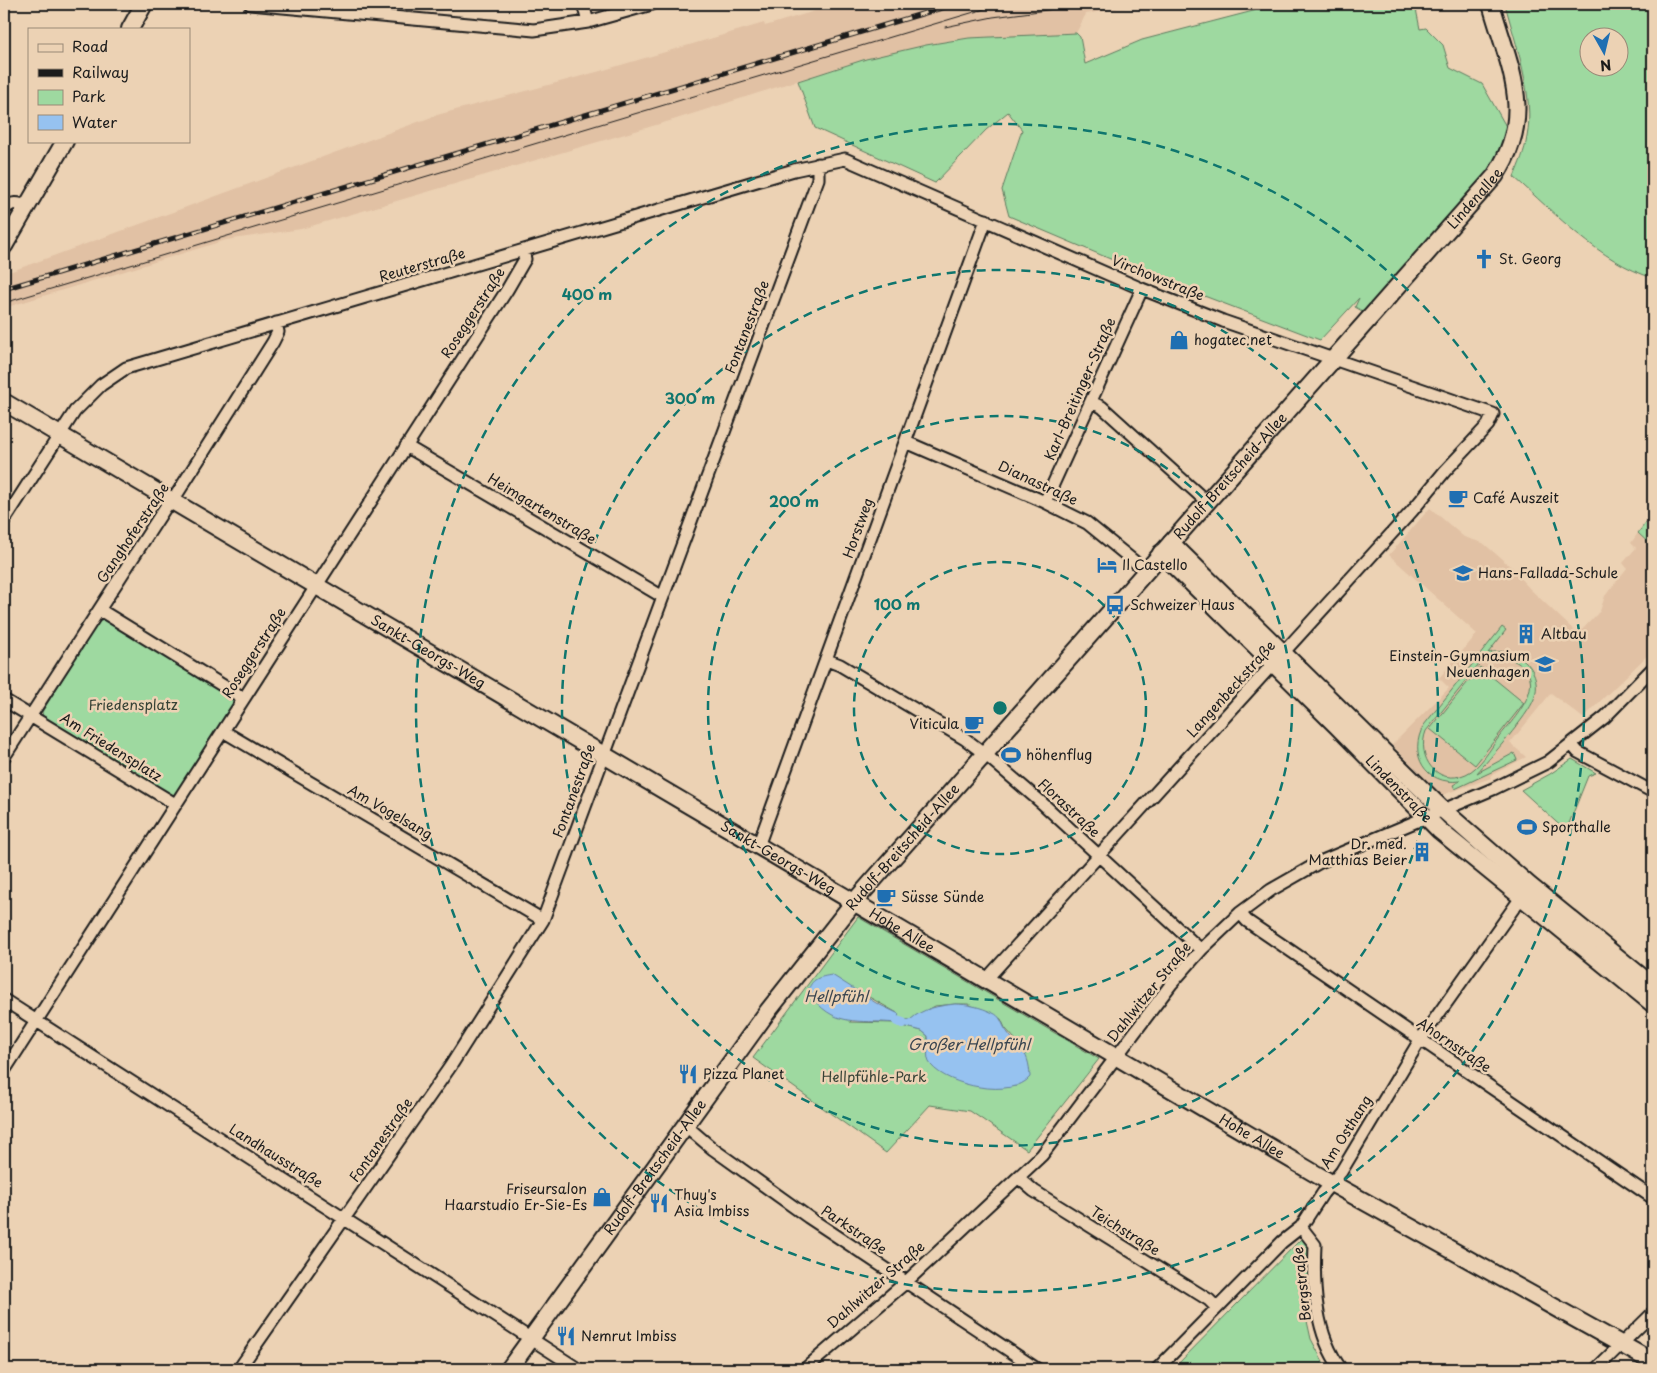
<svg xmlns="http://www.w3.org/2000/svg" width="1657" height="1373" font-family="'Playpen Sans',sans-serif">
<style>
.built{fill:#e1c1a4}
.green{fill:#9ed9a0;stroke:#5d7a5e;fill-rule:evenodd}
.water{fill:#96c2f0;stroke:#65809b}
.lines{fill:none;stroke-linecap:round;stroke-linejoin:round}
.canal{stroke:#96c2f0;stroke-width:10}
.street-casing{stroke:#1c1c1c;stroke-width:15}
.secondary-casing{stroke:#1c1c1c;stroke-width:20}
.street{stroke:#ecd2b4;stroke-width:11}
.secondary{stroke:#ecd2b4;stroke-width:16}
.tram{stroke:#1c1c1c;stroke-width:1}
.rail-casing{stroke:#1c1c1c;stroke-width:5}
.rail{stroke:#ecd2b4;stroke-width:3;stroke-dasharray:9;stroke-linecap:butt}
.ring{fill:none;stroke:#0f766e;stroke-width:2.5;stroke-dasharray:9 6}
.labels{text-anchor:middle;stroke-width:5;stroke-linejoin:round;paint-order:stroke}
.street-label{font-size:14px;fill:#1c1c1c;stroke:#ecd2b4}
.poi-label{font-size:14px;fill:#1c1c1c;stroke:#ecd2b4;text-anchor:start}
.park-label{font-size:14px;fill:#364236;stroke:#ecd2b4}
.water-label{font-size:15px;font-style:italic;fill:#3a4651;stroke:#ecd2b4}
.centre{fill:#0f766e;stroke:#ecd2b4;stroke-width:2.5}
.ring-label{font-size:15px;text-anchor:middle;font-weight:bold;fill:#0f766e;stroke:#ecd2b4;stroke-width:5;stroke-linejoin:round;paint-order:stroke}
</style>
<rect width="100%" height="100%" fill="#ecd2b4"/>
<filter id="ink" filterUnits="userSpaceOnUse"><feTurbulence type="fractalNoise" baseFrequency=".02" numOctaves="2"/><feDisplacementMap in="SourceGraphic" scale="10" xChannelSelector="R" yChannelSelector="G"/><feConvolveMatrix kernelMatrix="1 2 1 2 8 2 1 2 1" color-interpolation-filters="sRGB"/></filter>
<g filter="url(#ink)">
<!-- built -->
<path class="built" d="M838,4H1141L1086,14L1076,33L969,38L866,59L673,120L301,229L226,240L4,308V274L437,115L604,70L764,23L765,26Z
M1430,508L1464,537L1483,543L1517,572V575L1530,589L1578,634L1600,611L1605,596L1627,568L1623,563L1636,548L1631,543L1638,533L1653,547V650L1583,718L1551,693L1510,743L1526,757L1490,776L1491,778L1442,795L1392,745L1449,688L1439,678L1477,634L1389,555Z"/>
<!-- green -->
<path class="green" d="M1280,4H1415L1420,29L1426,28L1443,45L1450,68L1482,84L1508,130L1494,168L1364,312L1355,307L1359,298L1320,340L1141,272L1009,216L1002,190L1022,130L1008,112L986,130L935,183L815,128L798,81L866,59L926,45L969,38L1076,33L1080,37L1085,64L1142,40Z
M1505,4H1653V278C1599,261 1556,214 1514,177C1519,164 1525,151 1527,137C1535,97 1515,42 1505,4ZM1590,38H1620V68H1590Z
M1653,513V547L1638,533Z
M105,620L233,698V709L173,799L43,717L42,712L98,622Z
M1502,627L1506,630L1488,653C1502,650 1516,651 1527,663C1536,673 1539,686 1534,699C1528,716 1490,758 1477,773L1514,753L1517,760L1455,789L1453,785L1460,781C1426,786 1407,754 1424,725ZM1504,657C1556,673 1519,713 1499,737C1490,749 1480,768 1466,774C1437,787 1416,757 1426,731L1482,661Z
M1480,667L1524,703L1475,765L1430,729Z
M1572,759L1596,773L1588,776L1566,831L1521,790L1550,774Z
M858,917L1099,1059L1027,1150L970,1111L930,1105L886,1153L753,1058ZM862,993L899,1014L896,1023L850,1022ZM955,1004H968L1001,1019L1005,1028L1015,1039L1016,1086L1002,1087L927,1053L928,1036L922,1031L903,1026L904,1020H910L935,1006Z
M1302,1238L1310,1248L1306,1294L1302,1299L1311,1339L1327,1369H1173Z"/>
<!-- water -->
<path class="water" d="M832,975L876,1003L899,1014L896,1023C857,1019 834,1029 808,992C811,978 820,977 832,975Z
M955,1004C967,1004 981,1007 993,1013C1000,1016 1001,1021 1004,1027C1017,1049 1029,1047 1030,1077C1012,1099 948,1086 931,1065C924,1057 930,1046 928,1036L922,1031L903,1026V1020H910C923,1008 938,1006 955,1004Z"/>
<g class="lines">
<!-- canal -->
<path class="canal" d="M897,1021L903,1023"/>
<defs>
<path id="street" d="M250,4L534,30L588,22L652,4
M583,4L588,22
M4,209C12,202 18,202 27,207
M1091,402L1102,407L1207,502
M906,442L1045,502L1087,523L1146,571
M406,446L663,597
M1045,502L1142,289
M4,521L75,411L101,385L126,368L794,170L845,159L1142,289L1223,321L1493,414L1488,425L1445,471L1412,511L992,973L987,981
M100,610L243,698
M827,660L840,665L965,739L985,754L1042,803L1201,950
M4,700L175,804
M223,731L543,920
M1572,745L1578,752L1653,792
M4,757L165,508L177,494L273,342L278,332L276,323
M758,846L986,220
M1240,913L1247,921L1653,1198
M4,1000L578,1369
M4,1071L507,290L525,259L523,251
M685,1125L713,1149L808,1217L1037,1369
M1019,1178L1034,1191L1209,1300L1217,1308
M1301,1227L1315,1245C1313,1287 1315,1334 1341,1369
M239,1369L450,1067L543,920L818,179V164
M805,1369L905,1283L1042,1155L1172,983L1201,950L1240,913L1271,890L1320,862L1493,789L1548,762L1605,717L1653,668
M1157,1369L1282,1242L1301,1227L1323,1193L1341,1172L1420,1040L1525,892
M1596,1369L1653,1313"/>
<g id="secondary">
<path d="M130,29L144,4"/>
<path d="M4,246L65,141"/>
<path id="s1" d="M4,402L1331,1183L1653,1362"/>
<path d="M1171,543L1442,809L1530,886L1653,986"/>
<path id="s2" d="M1161,553L1337,726L1439,830L1653,1004"/>
<path id="s3" d="M509,1369L768,1011L854,902L1495,176C1536,114 1509,68 1491,4"/>
</g>
</defs>
<!-- street casing -->
<use href="#street" class="street-casing"/>
<!-- secondary casing -->
<use href="#secondary" class="secondary-casing"/>
<!-- street -->
<use href="#street" class="street"/>
<!-- secondary -->
<use href="#secondary" class="secondary"/>
<!-- tram -->
<path class="tram" d="M945,27L993,17L1093,4
M4,303L1001,4"/>
<defs>
<path id="rail" d="M4,289L955,4"/>
</defs>
<!-- rail casing -->
<use href="#rail" class="rail-casing"/>
<!-- rail -->
<use href="#rail" class="rail"/>
</g>
</g>
<!-- distance rings -->
<g class="ring">
<circle cx="1000" cy="708" r="146"/>
<circle cx="1000" cy="708" r="292"/>
<circle cx="1000" cy="708" r="438"/>
<circle cx="1000" cy="708" r="584"/>
</g>
<!-- icons -->
<defs>
<symbol id="church-bare" viewBox="-9 -9 18 18"><path d="M-1.2-6h2.4v3.5h3.3v2.4h-3.3V6h-2.4V-.1h-3.3v-2.4h3.3Z" fill="#1f6fb2" stroke="#ecd2b4" stroke-width="2.5" paint-order="stroke"/></symbol>
<symbol id="shop-bare" viewBox="-9 -9 18 18"><path d="M-5-2.5h2.3a2.7 3.5 0 0 1 5.4 0H5L5.5 6h-11ZM-1.5-2.5h3a1.5 2.3 0 0 0-3 0Z" fill="#1f6fb2" stroke="#ecd2b4" stroke-width="2.5" paint-order="stroke"/></symbol>
<symbol id="cafe-bare" viewBox="-9 -9 18 18"><path d="M-5.5-4.5H6V0H3Q3 3.5 0 3.5H-2.5Q-5.5 3.5-5.5 0ZM3-3.2v2h1.7v-2ZM-6 4.5H4V6H-6Z" fill="#1f6fb2" stroke="#ecd2b4" stroke-width="2.5" paint-order="stroke"/></symbol>
<symbol id="hotel-bare" viewBox="-9 -9 18 18"><path d="M-6-4.5h1.5V1H6V5H4.5V3h-9V5H-6ZM-4 0a1.8 1.8 0 1 1 3.6 0ZM.5 0V-2.5h3Q6-2.5 6 0Z" fill="#1f6fb2" stroke="#ecd2b4" stroke-width="2.5" paint-order="stroke"/></symbol>
<symbol id="school-bare" viewBox="-9 -9 18 18"><path d="M0-5L7-2L0 1L-7-2ZM-4 1L0 2.5L4 1V4Q0 6-4 4Z" fill="#1f6fb2" stroke="#ecd2b4" stroke-width="2.5" paint-order="stroke"/></symbol>
<symbol id="bus-bare" viewBox="-9 -9 18 18"><path d="M-5-6H5V4H4V6H2V4H-2V6H-4V4H-5ZM-3.5-4V0h7V-4ZM-3.5 1.2v1.5H-2V1.2ZM2 1.2v1.5H3.5V1.2Z" fill="#1f6fb2" stroke="#ecd2b4" stroke-width="2.5" paint-order="stroke"/></symbol>
<symbol id="building-bare" viewBox="-9 -9 18 18"><path d="M-4-6H4V6H1V3H-1V6H-4ZM-2.5-4.3h1.7v1.8h-1.7ZM.8-4.3h1.7v1.8H.8ZM-2.5-1h1.7V.8h-1.7ZM.8-1h1.7V.8H.8Z" fill="#1f6fb2" stroke="#ecd2b4" stroke-width="2.5" paint-order="stroke"/></symbol>
<symbol id="stadium-bare" viewBox="-9 -9 18 18"><path d="M0-5a6.5 5 0 1 0 0 10a6.5 5 0 1 0 0-10ZM-3.5-1.8h7v3.6h-7Z" fill="#1f6fb2" stroke="#ecd2b4" stroke-width="2.5" paint-order="stroke"/></symbol>
<symbol id="restaurant-bare" viewBox="-9 -9 18 18"><path d="M-5-6h1v4h1v-4h1v4h1v-4h1v5L-1.5 .5V6h-2V.5L-5-1ZM5-6V6H3V1.5H1.5Q1.5-4 5-6Z" fill="#1f6fb2" stroke="#ecd2b4" stroke-width="2.5" paint-order="stroke"/></symbol>
</defs>
<g fill-rule="evenodd">
<use href="#church-bare" x="1470" y="245" width="28" height="28"/>
<use href="#shop-bare" x="1165" y="326" width="28" height="28"/>
<use href="#cafe-bare" x="1444" y="484" width="28" height="28"/>
<use href="#hotel-bare" x="1093" y="551" width="28" height="28"/>
<use href="#school-bare" x="1449" y="559" width="28" height="28"/>
<use href="#bus-bare" x="1101" y="591" width="28" height="28"/>
<use href="#building-bare" x="1512" y="620" width="28" height="28"/>
<use href="#school-bare" x="1531" y="650" width="28" height="28"/>
<use href="#cafe-bare" x="960" y="710" width="28" height="28"/>
<use href="#stadium-bare" x="997" y="741" width="28" height="28"/>
<use href="#stadium-bare" x="1513" y="813" width="28" height="28"/>
<use href="#building-bare" x="1408" y="838" width="28" height="28"/>
<use href="#cafe-bare" x="872" y="883" width="28" height="28"/>
<use href="#restaurant-bare" x="674" y="1060" width="28" height="28"/>
<use href="#shop-bare" x="588" y="1183" width="28" height="28"/>
<use href="#restaurant-bare" x="645" y="1189" width="28" height="28"/>
<use href="#restaurant-bare" x="552" y="1322" width="28" height="28"/>
</g>
<g class="labels">
<!-- street labels -->
<g class="street-label">
<text dy="5" stroke="none"><textPath href="#s3" startOffset="1519">Lindenallee</textPath></text>
<text transform="translate(422 265) rotate(-16)" y="5">Reuterstraße</text>
<text transform="translate(1158 278) rotate(22)" y="5">Virchowstraße</text>
<text transform="translate(473 313) rotate(-57)" y="5">Roseggerstraße</text>
<text transform="translate(747 327) rotate(-69)" y="5">Fontanestraße</text>
<text transform="translate(1080 389) rotate(-66)" y="5">Karl-Breitinger-Straße</text>
<text dy="5" stroke="none"><textPath href="#s3" startOffset="1149">Rudolf-Breitscheid-Allee</textPath></text>
<text transform="translate(1038 483) rotate(25)" y="5">Dianastraße</text>
<text transform="translate(542 509) rotate(31)" y="5">Heimgartenstraße</text>
<text transform="translate(858 528) rotate(-70)" y="5">Horstweg</text>
<text transform="translate(133 533) rotate(-56)" y="5">Ganghoferstraße</text>
<text dy="5" stroke="none"><textPath href="#s1" startOffset="492">Sankt-Georgs-Weg</textPath></text>
<text transform="translate(254 653) rotate(-57)" y="5">Roseggerstraße</text>
<text transform="translate(1231 689) rotate(-48)" y="5">Langenbeckstraße</text>
<text transform="translate(111 747) rotate(32)" y="5">Am Friedensplatz</text>
<text dy="5" stroke="none"><textPath href="#s2" startOffset="335">Lindenstraße</textPath></text>
<text transform="translate(574 791) rotate(-70)" y="5">Fontanestraße</text>
<text transform="translate(1069 808) rotate(43)" y="5">Florastraße</text>
<text transform="translate(390 812) rotate(30)" y="5">Am Vogelsang</text>
<text dy="5" stroke="none"><textPath href="#s3" startOffset="654">Rudolf-Breitscheid-Allee</textPath></text>
<text dy="5" stroke="none"><textPath href="#s1" startOffset="898">Sankt-Georgs-Weg</textPath></text>
<text dy="5" stroke="none"><textPath href="#s1" startOffset="1042">Hohe Allee</textPath></text>
<text transform="translate(1149 992) rotate(-51)" y="5">Dahlwitzer Straße</text>
<text transform="translate(1454 1045) rotate(34)" y="5">Ahornstraße</text>
<text transform="translate(1346 1132) rotate(-58)" y="5">Am Osthang</text>
<text dy="5" stroke="none"><textPath href="#s1" startOffset="1448">Hohe Allee</textPath></text>
<text transform="translate(381 1140) rotate(-55)" y="5">Fontanestraße</text>
<text transform="translate(276 1156) rotate(32)" y="5">Landhausstraße</text>
<text dy="5" stroke="none"><textPath href="#s3" startOffset="249">Rudolf-Breitscheid-Allee</textPath></text>
<text transform="translate(854 1230) rotate(34)" y="5">Parkstraße</text>
<text transform="translate(1125 1231) rotate(32)" y="5">Teichstraße</text>
<text transform="translate(1302 1284) rotate(-96)" y="5">Bergstraße</text>
<text transform="translate(876 1285) rotate(-41)" y="5">Dahlwitzer Straße</text>
</g>
<!-- poi labels -->
<g class="poi-label">
<text x="1499" y="264">St. Georg</text>
<text x="1194" y="345">hogatec.net</text>
<text x="1473" y="503">Café Auszeit</text>
<text x="1122" y="570">Il Castello</text>
<text x="1478" y="578">Hans-Fallada-Schule</text>
<text x="1130" y="610">Schweizer Haus</text>
<text x="1541" y="639">Altbau</text>
<text x="1530" y="661" text-anchor="end">Einstein-Gymnasium<tspan x="1530" dy="16">Neuenhagen</tspan></text>
<text x="959" y="729" text-anchor="end">Viticula</text>
<text x="1026" y="760">höhenflug</text>
<text x="1542" y="832">Sporthalle</text>
<text x="1407" y="849" text-anchor="end">Dr. med.<tspan x="1407" dy="16">Matthias Beier</tspan></text>
<text x="901" y="902">Süsse Sünde</text>
<text x="703" y="1079">Pizza Planet</text>
<text x="587" y="1194" text-anchor="end">Friseursalon<tspan x="587" dy="16">Haarstudio Er-Sie-Es</tspan></text>
<text x="674" y="1200">Thuy's<tspan x="674" dy="16">Asia Imbiss</tspan></text>
<text x="581" y="1341">Nemrut Imbiss</text>
</g>
<!-- park labels -->
<g class="park-label">
<text x="133" y="710">Friedensplatz</text>
<text x="874" y="1082">Hellpfühle-Park</text>
</g>
<!-- water labels -->
<g class="water-label">
<text x="836" y="1002">Hellpfühl</text>
<text x="969" y="1050">Großer Hellpfühl</text>
</g>
</g>
<circle cx="1000" cy="708" r="8" class="centre"/>
<g class="ring-label">
<text x="587" y="300">400 m</text>
<text x="690" y="404">300 m</text>
<text x="794" y="507">200 m</text>
<text x="897" y="610">100 m</text>
</g>
<!-- margin -->
<rect width="1657" height="1373" fill="none" stroke="#ecd2b4" stroke-width="20"/>
<rect x="10" y="10" width="1637" height="1353" fill="none" stroke="#1c1c1c" stroke-width="2" filter="url(#ink)"/>
<!-- legend -->
<rect x="28" y="28" width="162" height="115" fill="#ecd2b4" stroke="#998977"/>
<rect x="38" y="44" width="25" height="8" fill="#ecd2b4" stroke="#998977"/>
<text x="72" y="52" font-size="15" fill="#1c1c1c">Road</text>
<rect x="38" y="69" width="25" height="8" fill="#1c1c1c" stroke="#998977"/>
<text x="72" y="78" font-size="15" fill="#1c1c1c">Railway</text>
<rect x="38" y="90" width="25" height="15" fill="#9ed9a0" stroke="#998977"/>
<text x="72" y="102" font-size="15" fill="#1c1c1c">Park</text>
<rect x="38" y="115" width="25" height="15" fill="#96c2f0" stroke="#998977"/>
<text x="72" y="128" font-size="15" fill="#1c1c1c">Water</text>
<!-- north arrow -->
<g transform="translate(1604 52) rotate(172)"><circle r="24" fill="#ecd2b4" stroke="#998977"/>
<path d="M0-4L9 19L0 12L-9 19Z" fill="#1f6fb2"/>
<text y="-8" font-size="14" font-weight="bold" text-anchor="middle" fill="#1c1c1c">N</text>
</g>
</svg>
